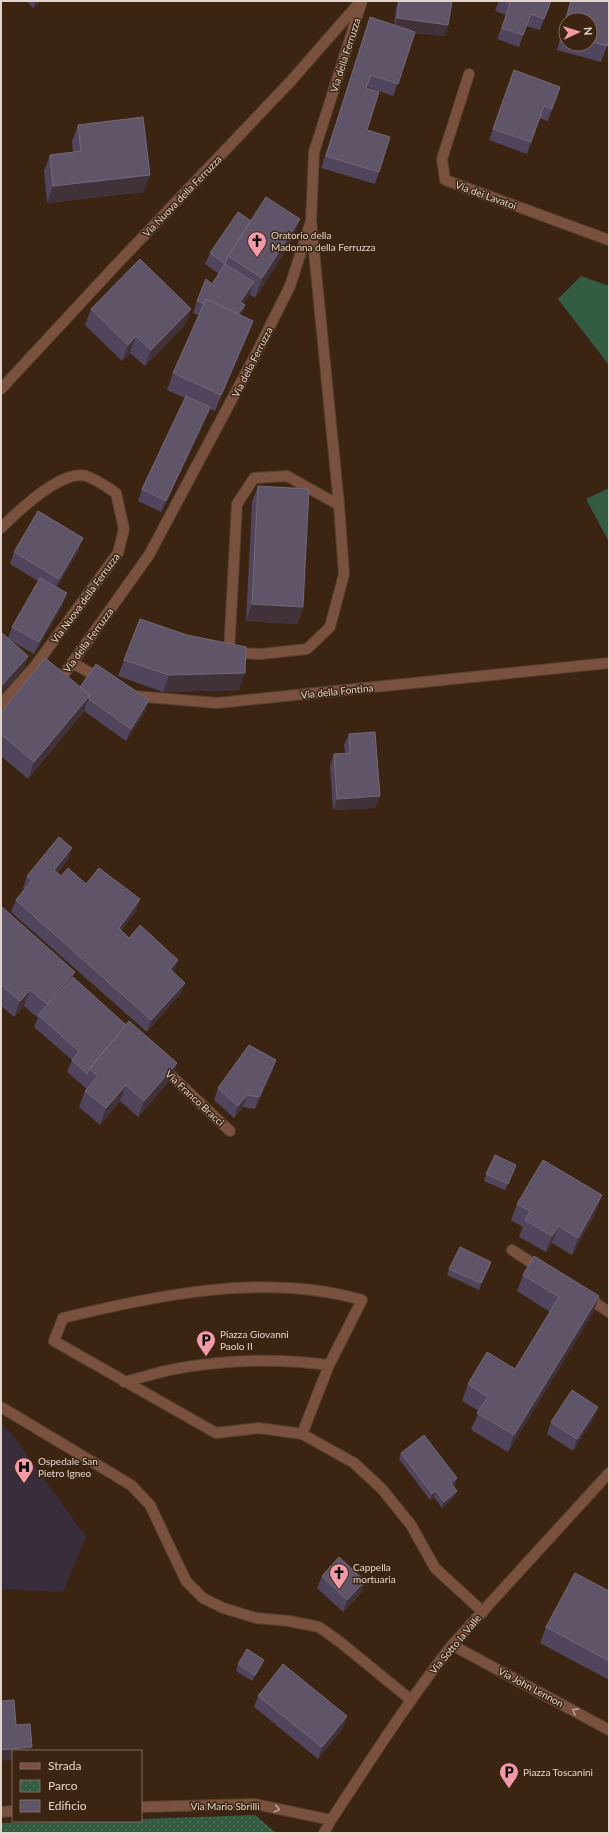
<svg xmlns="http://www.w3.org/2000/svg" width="610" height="1834" font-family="Lato,sans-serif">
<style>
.medical{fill:#3a2d3b}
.grass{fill:#345c43}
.park{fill:url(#park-dots)}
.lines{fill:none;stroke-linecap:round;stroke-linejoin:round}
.lane-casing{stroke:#56412f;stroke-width:12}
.street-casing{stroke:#56412f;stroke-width:12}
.lane{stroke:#7a503f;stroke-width:10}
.street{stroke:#7a503f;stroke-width:10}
.wall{fill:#50455c;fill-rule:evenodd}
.shaded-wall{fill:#41323a}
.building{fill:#605468;stroke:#746877}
.oneway{stroke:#b99f92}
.labels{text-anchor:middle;stroke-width:3;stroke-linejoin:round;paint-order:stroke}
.street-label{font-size:10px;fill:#e3d4c9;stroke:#3b2512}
.poi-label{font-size:10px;fill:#e3d4c9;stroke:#3b2512;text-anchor:start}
</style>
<defs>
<pattern id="park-dots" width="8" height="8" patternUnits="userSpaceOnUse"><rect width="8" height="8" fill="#345c43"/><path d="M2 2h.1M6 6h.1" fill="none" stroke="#51725d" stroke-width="1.8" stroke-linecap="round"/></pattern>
</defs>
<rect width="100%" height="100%" fill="#3b2512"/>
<!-- medical -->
<path class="medical" d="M1,1424L9,1430L86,1537L63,1592L1,1589Z"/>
<!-- grass -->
<path class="grass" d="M581,276L609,286V365L558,299Z
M609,488V542L586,499Z"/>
<!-- park -->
<path class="park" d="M255,1815L276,1833H1V1823L141,1821V1819Z"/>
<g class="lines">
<defs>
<path id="lane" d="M311,221L339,505L344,574L330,627L307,649L261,654L229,653L237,504L254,478L287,476L339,505
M124,1382C141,1378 158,1372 175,1369C228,1359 276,1358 329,1365
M1,1407L131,1485L150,1505L186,1581L203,1598L223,1608L256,1618L289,1621L319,1627L340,1642L411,1700
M302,1434L329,1365L362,1300C267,1272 157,1295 63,1318L54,1341L216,1433L259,1428L302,1434L354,1463L382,1489L411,1525L435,1568L483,1612"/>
<path id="street" d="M469,74L442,159L445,180L609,240
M1,389L116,265L290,82L360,2
M1,528C17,512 62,469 86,476C96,479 107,487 116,493L124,529L118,553L35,666L1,704
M72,663L100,678
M57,684L149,555L256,354L290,286L311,221L314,152L362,1
M130,694L134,696L217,703L609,663
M162,1067L230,1131
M512,1250L541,1269
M585,1296L609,1312
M452,1645L609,1730
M141,1807L255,1804L331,1820
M1,1812L13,1811
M324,1833L331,1820C370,1761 408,1701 452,1645L609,1473"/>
</defs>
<!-- lane casing -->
<use href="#lane" class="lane-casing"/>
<!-- street casing -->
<use href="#street" class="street-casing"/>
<!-- lane -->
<use href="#lane" class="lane"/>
<!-- street -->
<use href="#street" class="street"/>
</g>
<!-- wall -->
<path class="wall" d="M27,1H41L33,8Z
M398,1H452L448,25L444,36L415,33L393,96L367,87V130L379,172L375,184L321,168L370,17L394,25L396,8Z
M499,1H551L540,30L526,26L519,47L497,39L506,15L495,11Z
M570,1H609L607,46L601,62L557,50ZM566,20H590V44H566Z
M514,70L560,87L548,121L539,118L527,154L489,140Z
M78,125L144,192L47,203L44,171L50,155L73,152L72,141Z
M251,221L293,239L255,298L249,294L243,304L245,305L241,315L253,321L247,337L215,411L210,409L206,419L161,512L138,501L142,489L185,398L167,390L173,373L199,315L193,313L197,301L212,284L219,274L205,264L210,253Z
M91,309L185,325L145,366L130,353L122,361L85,325Z
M258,486L303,607L297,624L246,621L252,502Z
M79,550L57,587L63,605L34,654L10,640L28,656L24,668L1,693V632L8,638L12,627L38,581L10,564L14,552Z
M124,660L239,690L163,692L118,676Z
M80,687L145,712L126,741L84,711L28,779L1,756V712Z
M349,734L380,796L375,808L333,810L330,766L334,754L345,753L344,745Z
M68,860L57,872L61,876L86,884L140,899L136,911L121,931L129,938L178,960L173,972L185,983L180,994L147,1032L11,912L16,900L24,889L23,888L27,876Z
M1,906L73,977L126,1025L177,1063L171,1079L138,1117L120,1101L100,1125L79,1107L85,1091L87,1089L67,1072L72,1060L34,1027L38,1018L24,1006L14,1017L1,1006Z
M272,1072L255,1109L243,1107L234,1118L214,1100L218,1088Z
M514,1171L505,1190L484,1181L486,1174Z
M517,1204L596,1212L572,1255L552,1243L546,1252L519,1237L523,1227L511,1220Z
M491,1262L489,1268L479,1290L447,1275L449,1269Z
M523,1275L599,1296L593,1313L508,1452L471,1430L479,1411L462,1401L468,1384L515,1369L550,1312L517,1291Z
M594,1418L573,1451L547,1434L551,1422Z
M401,1453L457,1478L455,1485L453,1486L455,1497L442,1508L434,1497L430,1500L399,1459Z
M322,1576L365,1581L361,1593L343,1612L317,1588Z
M609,1591V1680L540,1643L546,1627Z
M238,1664L262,1666L252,1681L236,1671Z
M258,1696L347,1716L343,1728L318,1759L254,1707Z"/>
<!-- shaded-wall -->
<path class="shaded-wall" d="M36,1H41L33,8Z
M397,18L448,25L444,36L393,30Z
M150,175L144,192L47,203L53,186Z
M300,219L293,239L255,298L262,278Z
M254,282L250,294L236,314L240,302Z
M245,305L240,317L236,318Z
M191,309L185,325L145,366L151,350Z
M253,321L247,337L215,411L221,395Z
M136,336L130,353L122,361L128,345Z
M210,407L206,419L161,512L166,501Z
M83,538L79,550L55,590L59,579Z
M67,593L63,605L34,654L39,642Z
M252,604L303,607L297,624L246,621Z
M28,656L24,668L1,693V686Z
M245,673L239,690L163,692L169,675Z
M90,695L84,711L28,779L34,762Z
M149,700L145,712L126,741L131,729Z
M380,796L375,808L333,810L337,799Z
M72,848L68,860L50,881L54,870Z
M140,899L136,911L114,940L119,928Z
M178,960L174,971L166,981L170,969Z
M75,972L69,988L42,1018L47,1004Z
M185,983L180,994L147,1032L151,1020Z
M30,990L24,1006L14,1017L20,1001Z
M276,1060L272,1072L255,1109L259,1097Z
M177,1063L171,1079L138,1117L144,1101Z
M126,1085L120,1101L100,1125L106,1108Z
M247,1095L243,1107L234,1118L238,1106Z
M602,1195L596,1212L572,1255L578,1238Z
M558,1226L552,1243L546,1252L552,1236Z
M491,1262L489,1268L479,1290L481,1283Z
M599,1296L593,1313L508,1452L514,1435Z
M598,1407L594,1418L573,1451L577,1439Z
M457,1478L455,1485L449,1489L451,1483Z
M436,1491L434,1497L430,1500L432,1494Z
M457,1491L455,1497L442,1508L444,1502Z
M365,1581L361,1593L343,1612L347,1600Z
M264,1660L262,1666L252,1681L255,1675Z
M347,1716L343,1728L318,1759L322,1747Z
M32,1747L30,1751H13V1760L1,1761V1750Z"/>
<!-- building -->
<path class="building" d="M399,1H452L448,25L397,18Z
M504,1H551L544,19L531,14L523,35L502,28L510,3Z
M571,1H609V40L607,46L590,41V20H566Z
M370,17L415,32L398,84L371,75L366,88L379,92L367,130L390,137L379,172L326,156Z
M566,21V34L563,33Z
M514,70L560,87L552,109L544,106L531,142L493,129Z
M143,117L150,175L53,186L50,155L81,151L78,125Z
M266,197L300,219L262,278L228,256Z
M238,212L251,221L228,256L225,264L254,282L240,302L245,305L238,314L206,299L204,304L197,301L206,279L212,284L225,264L210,253Z
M140,259L191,309L151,350L136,336L128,345L91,309Z
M206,299L253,321L221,395L173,373Z
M186,396L210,407L166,501L142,489Z
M258,486L309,489L303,607L252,604Z
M38,511L83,538L59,579L14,552Z
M40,578L67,593L39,642L12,627Z
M140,619L187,635L246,647L245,673L169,675L124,660Z
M1,632L28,656L1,686Z
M45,658L90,695L34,762L1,734V712Z
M96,664L149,700L131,729L89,699L90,695L80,687Z
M375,732L380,796L337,799L334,754L350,753L349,734Z
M59,837L72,848L54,870L61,876L68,868L86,884L99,868L140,899L119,928L129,938L140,925L178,960L170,969L185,983L151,1020L16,900L32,880L27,876Z
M1,906L75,972L47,1004L30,990L20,1001L1,985Z
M73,977L126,1025L89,1069L87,1074L72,1060L79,1051L38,1015Z
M129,1021L177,1063L144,1101L126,1085L106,1108L85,1091L98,1076L89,1069Z
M249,1045L276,1060L259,1097L247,1095L238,1106L218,1088Z
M495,1155L516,1165L508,1184L486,1174Z
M543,1160L602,1195L578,1238L558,1226L552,1236L525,1220L530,1211L517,1204Z
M460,1247L491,1262L481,1283L449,1269Z
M534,1256L599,1296L514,1435L477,1413L488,1397L468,1384L487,1352L515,1369L559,1297L523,1275Z
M572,1390L598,1407L577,1439L551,1422Z
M424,1435L457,1478L451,1483L457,1491L444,1502L436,1491L432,1494L401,1453Z
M339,1557L365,1581L347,1600L322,1576Z
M575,1573L609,1591V1661L546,1627Z
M247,1649L264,1660L255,1675L238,1664Z
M283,1664L347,1716L322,1747L258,1696Z
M14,1700L16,1725L30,1724L32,1747L1,1750V1701Z"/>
<!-- one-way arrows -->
<defs><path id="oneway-chevron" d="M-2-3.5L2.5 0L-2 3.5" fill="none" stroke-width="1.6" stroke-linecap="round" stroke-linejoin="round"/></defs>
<g class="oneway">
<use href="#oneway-chevron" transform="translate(575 1711) rotate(-151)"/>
<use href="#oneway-chevron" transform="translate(277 1809) rotate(12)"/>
</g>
<!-- icons -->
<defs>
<symbol id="church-pin" viewBox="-11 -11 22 30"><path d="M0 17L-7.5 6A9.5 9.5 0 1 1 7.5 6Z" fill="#f39aa8" stroke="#3b2512"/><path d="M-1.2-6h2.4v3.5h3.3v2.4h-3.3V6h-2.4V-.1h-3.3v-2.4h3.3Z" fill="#111"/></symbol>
<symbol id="parking-pin" viewBox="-11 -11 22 30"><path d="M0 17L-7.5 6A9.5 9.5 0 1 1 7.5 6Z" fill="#f39aa8" stroke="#3b2512"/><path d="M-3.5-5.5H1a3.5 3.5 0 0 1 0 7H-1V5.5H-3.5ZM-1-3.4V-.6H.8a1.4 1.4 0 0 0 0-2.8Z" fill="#111"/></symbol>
<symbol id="hospital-pin" viewBox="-11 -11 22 30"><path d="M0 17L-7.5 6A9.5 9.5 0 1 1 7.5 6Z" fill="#f39aa8" stroke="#3b2512"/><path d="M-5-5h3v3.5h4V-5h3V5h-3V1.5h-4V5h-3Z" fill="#111"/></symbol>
</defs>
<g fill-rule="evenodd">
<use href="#church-pin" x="246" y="230" width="22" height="30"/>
<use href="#parking-pin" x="195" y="1329" width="22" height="30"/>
<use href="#hospital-pin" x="13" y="1456" width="22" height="30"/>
<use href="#church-pin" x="328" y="1562" width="22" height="30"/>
<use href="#parking-pin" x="498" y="1761" width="22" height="30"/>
</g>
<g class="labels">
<!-- street labels -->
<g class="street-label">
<text transform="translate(345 55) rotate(-72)" y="4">Via della Ferruzza</text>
<text transform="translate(486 195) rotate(20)" y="4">Via dei Lavatoi</text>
<text transform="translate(182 196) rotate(-46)" y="4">Via Nuova della Ferruzza</text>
<text transform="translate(252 362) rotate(-63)" y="4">Via della Ferruzza</text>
<text transform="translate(85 598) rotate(-54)" y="4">Via Nuova della Ferruzza</text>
<text transform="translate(88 640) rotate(-54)" y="4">Via della Ferruzza</text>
<text transform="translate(337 691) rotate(-6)" y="4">Via della Fontina</text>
<text transform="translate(195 1098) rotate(43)" y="4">Via Franco Bracci</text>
<text transform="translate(455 1644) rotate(-50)" y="4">Via Sotto la Valle</text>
<text transform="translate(531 1687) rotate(28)" y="4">Via John Lennon</text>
<text x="225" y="1810">Via Mario Sbrilli</text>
</g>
<!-- poi labels -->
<g class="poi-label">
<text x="271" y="239">Oratorio della<tspan x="271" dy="12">Madonna della Ferruzza</tspan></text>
<text x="220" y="1338">Piazza Giovanni<tspan x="220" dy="12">Paolo II</tspan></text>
<text x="38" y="1465">Ospedale San<tspan x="38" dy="12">Pietro Igneo</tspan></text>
<text x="353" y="1571">Cappella<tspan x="353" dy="12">mortuaria</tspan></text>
<text x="523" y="1776">Piazza Toscanini</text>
</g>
</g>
<!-- border -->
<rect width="610" height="1834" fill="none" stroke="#e3d4c9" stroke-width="4"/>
<!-- legend -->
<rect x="12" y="1750" width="130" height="72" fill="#3b2512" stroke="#7e6b5b"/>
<rect x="20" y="1763" width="20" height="6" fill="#7a503f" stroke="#7e6b5b"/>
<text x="48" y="1770" font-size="12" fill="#e3d4c9">Strada</text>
<rect x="20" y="1780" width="20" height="12" fill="url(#park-dots)" stroke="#7e6b5b"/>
<text x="48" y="1790" font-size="12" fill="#e3d4c9">Parco</text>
<rect x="20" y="1800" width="20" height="12" fill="#605468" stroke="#7e6b5b"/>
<text x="48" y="1810" font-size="12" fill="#e3d4c9">Edificio</text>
<!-- north arrow -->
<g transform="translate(578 32) rotate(86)"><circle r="19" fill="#3b2512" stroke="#7e6b5b"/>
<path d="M0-3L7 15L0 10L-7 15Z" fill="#f39aa8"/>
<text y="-6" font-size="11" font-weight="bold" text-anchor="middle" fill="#e3d4c9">N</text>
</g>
</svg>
